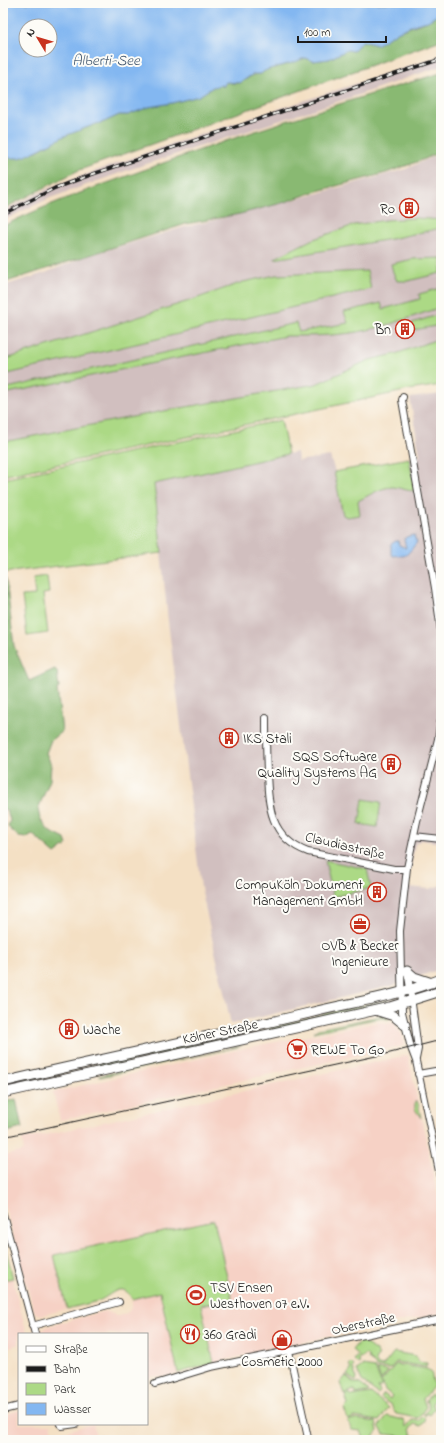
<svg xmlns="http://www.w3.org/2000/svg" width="444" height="1443" font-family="'Indie Flower',sans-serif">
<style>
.built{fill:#f6d1c5}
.industrial{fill:#d1bfbf}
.green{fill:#acd985;stroke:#647a50}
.forest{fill:#89b972;stroke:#526a47}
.water{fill:#83b7f1;stroke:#506a86;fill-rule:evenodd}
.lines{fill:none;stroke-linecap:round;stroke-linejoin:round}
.street-casing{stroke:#3c3935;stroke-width:8}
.secondary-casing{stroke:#3c3935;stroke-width:11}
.street{stroke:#fff;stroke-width:6}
.secondary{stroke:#fff;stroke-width:9}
.tram{stroke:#1c1c1c;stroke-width:1}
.rail-casing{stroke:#1c1c1c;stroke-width:3.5}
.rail{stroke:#fdfcf7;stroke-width:2;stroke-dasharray:6;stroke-linecap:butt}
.labels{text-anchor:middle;stroke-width:4;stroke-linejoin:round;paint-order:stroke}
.poi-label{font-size:14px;fill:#1c1c1c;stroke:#fdfcf7;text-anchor:start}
.street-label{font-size:14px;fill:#1c1c1c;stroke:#fdfcf7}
.water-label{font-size:15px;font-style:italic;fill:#455a71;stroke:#fdfcf7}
</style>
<rect width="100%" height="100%" fill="#fdfcf7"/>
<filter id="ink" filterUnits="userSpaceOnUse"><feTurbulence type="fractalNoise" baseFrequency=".025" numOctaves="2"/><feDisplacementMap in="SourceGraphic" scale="8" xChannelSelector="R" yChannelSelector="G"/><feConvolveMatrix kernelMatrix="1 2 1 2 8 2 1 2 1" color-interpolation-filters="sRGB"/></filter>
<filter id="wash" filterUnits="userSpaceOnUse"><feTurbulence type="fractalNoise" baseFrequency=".012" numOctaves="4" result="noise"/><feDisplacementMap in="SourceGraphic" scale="16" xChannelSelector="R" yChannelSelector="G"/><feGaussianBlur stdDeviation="0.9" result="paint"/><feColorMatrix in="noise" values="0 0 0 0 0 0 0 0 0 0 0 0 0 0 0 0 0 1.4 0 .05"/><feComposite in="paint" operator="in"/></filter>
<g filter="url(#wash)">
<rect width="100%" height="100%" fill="#f4e0c4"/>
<!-- built -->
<path class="built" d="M379,1022L394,1023L402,1035L405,1045L60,1120L53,1092L250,1047Z
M408,1055L441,1212V1313L266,1350L214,1363L201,1305L232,1298L213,1220L55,1255L67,1309L42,1315L37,1314L34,1311L3,1200V1156L24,1151L22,1140Z
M12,1278L27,1334H19V1344L3,1349V1280Z
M160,1292L178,1373L164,1377L152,1376L147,1380V1334H39L42,1329L46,1327L101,1312L104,1311L116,1315H123L130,1310L132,1305V1299Z
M3,1373L10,1401L3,1403Z
M19,1410V1424H51L56,1440H8L3,1421V1415Z
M93,1424L97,1440H64L62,1432Z"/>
<!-- industrial -->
<path class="industrial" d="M441,56V66L358,95L131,169L50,198L22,211L3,221V211L51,187L174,143Z
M441,153V220L417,218L386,220L354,225L311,240L275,258L276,259L391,239L441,228V258L413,259L408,281L441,273V288L419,294L420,299L412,302L383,309L381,303L344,312L348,323L299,332L296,323L3,389V375L371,289L367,271L276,275L243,282L192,300L3,360V286L45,273L85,257L181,228L260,209L406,169Z
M441,307V314L412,323L414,330L441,325V338L395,354L369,360L316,384L169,410L3,442V394L286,336H308L357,332L383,326Z
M441,394V586L431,588L439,649L441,684V843L421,840L415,844L410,870L408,887L430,889L441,885V969L394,985L231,1024L201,888L168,621L154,483L297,452L298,461L330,456L335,472L420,456L410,398Z"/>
<!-- green -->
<path class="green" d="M417,218L441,220V228L391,239L275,259V258L311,240L354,225L386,220Z
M441,258V273L408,281H397L393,272L391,264L413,259Z
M367,271L371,289L3,375V360L192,300L243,282L276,275Z
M441,288V307C414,316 386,327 358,332C334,336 310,336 286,336L3,394V389L296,323L299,332L348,323L344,312L381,303L383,309L420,299L419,294Z
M441,314V325L414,330L412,323Z
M441,338V385L409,390L3,476V442L169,410L316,384L369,360L395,354Z
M281,420L288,454L154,484L162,553L3,573V479Z
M409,458L415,491C407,491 401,488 393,487C381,487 368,496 358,501L360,515L347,517L343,515L334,472Z
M47,576L49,593L43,594L48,633L27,636L22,596L35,595L33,578Z
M363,799L381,802L377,827L359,824Z
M325,860L367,869L371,888L333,897Z
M388,1000L389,1001L320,1017L294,1025L268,1031V1029L327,1013Z
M381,1016L390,1018L389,1019L379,1018L313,1032L318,1029Z
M237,1034V1037L98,1069L96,1064Z
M241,1046L100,1077L99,1076L163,1061L183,1059Z
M415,1102L416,1101L418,1103L421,1118L415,1109Z
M214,1220L232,1299L201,1305L214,1363L178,1373L160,1292L132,1299C122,1279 110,1297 98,1301C88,1304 77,1306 67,1309L54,1255Z
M3,1239L13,1278L3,1280Z
M361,1341L364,1342L377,1352L376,1353L379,1355L375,1360L378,1365L383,1366L394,1352L416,1356L418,1362L427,1363L426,1367L396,1362L390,1369L376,1367L375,1364L368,1359L369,1357L365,1354L362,1358L360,1357L358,1360L360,1363L358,1364L354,1360L358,1355L352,1350L358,1343Z
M351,1363L354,1366L353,1368L357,1380L355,1381L347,1375L351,1370L349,1365Z
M396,1364L427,1369L431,1372L434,1386L423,1399L426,1407L418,1418L396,1414L391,1405L381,1398L384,1394L390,1399L392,1396L385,1390L381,1382Z
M362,1366L375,1368L382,1386L378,1388L380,1392L378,1394L362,1381L357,1370Z
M377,1369L388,1371L381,1380Z
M346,1376L354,1383H359L369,1391L367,1392L355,1394L354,1390L344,1394L340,1383Z
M350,1393L351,1396L371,1393L389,1408L379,1421L355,1417L348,1420L344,1409L348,1405L345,1395Z
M431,1394L436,1398L432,1403L435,1409L430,1415L427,1413L425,1416L424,1414L429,1408L426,1400Z
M387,1416L404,1420L406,1427L412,1420L419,1421L422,1416L426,1420L421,1426L414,1424L410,1429L412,1436H419L421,1440H411L412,1439L410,1437L384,1434L379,1426Z
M354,1419L376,1422L378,1431L370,1440H363L364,1439L361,1431L352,1430L348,1421Z"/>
<!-- forest -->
<path class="forest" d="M441,13V40L77,171L3,209V154L7,157L19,158L37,151L62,137L96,124L104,122L119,115H128L148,107L172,103L199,96L213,87L222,85L223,87L226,82C229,82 233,84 236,83C247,83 247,74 261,74L267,69L275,68L302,59L306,58L313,61L329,59L347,50L353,51L362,41L377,45L399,31L425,22Z
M441,73V151L425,159L386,173L317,191L282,203L240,214L186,224L3,283V226C51,202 102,185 152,167C248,132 344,102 441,73Z
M3,579H6L14,646L29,681L55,669L57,671L59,688L57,689L62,731L51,740L46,753L51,764L50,780L38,809L40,819L49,831L65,839L67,845L55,854L32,834L26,838L19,837L8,827L10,820L7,810L3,809Z
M16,1099L22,1128L3,1133V1102Z"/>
<!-- water -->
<path class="water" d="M3,3H441V13L428,21L416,24L399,31L377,45L362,41L353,51L347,50L329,59L313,61L306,58L302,59C292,65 266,67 261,74H253L240,83L226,82L223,87L222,85L213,87L199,96L172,103L149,107L128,115H119L104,122L96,124L62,137L56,141H55L26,156L19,158H9L3,154ZM26,26H50V50H26Z
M414,535L415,539L417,542C415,545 409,553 406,555C403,557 397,555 393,556L391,553V544L396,541H398L399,545L406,548L404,540L406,537Z"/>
</g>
<g filter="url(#ink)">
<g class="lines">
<defs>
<path id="street" d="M403,397L402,400L435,588L441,631
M266,718C266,736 266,753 267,771C268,806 270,838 308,852L394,869H407
M441,719L438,739L417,821L407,868L400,931L402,1012L411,1048L416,1061L441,1181
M414,836L441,839
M407,972L409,982L418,1049L416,1059
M418,1074L441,1070
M3,1214L35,1334
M32,1326L119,1302
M289,1351L308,1438
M155,1384L211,1367L441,1319
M3,1410L19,1406
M60,1424L62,1426L76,1424"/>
<path id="secondary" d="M407,971L414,977L432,983
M378,1011L394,1016L405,1025
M3,1082C105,1058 208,1037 309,1013C353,1002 398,996 441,979
M3,1093L390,1007L441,991"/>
</defs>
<!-- street casing -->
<use href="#street" class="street-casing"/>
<!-- secondary casing -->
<use href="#secondary" class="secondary-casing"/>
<!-- street -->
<use href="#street" class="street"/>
<!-- secondary -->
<use href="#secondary" class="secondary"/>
<!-- tram -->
<path class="tram" d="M3,1137L390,1053L441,1040"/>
<defs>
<path id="rail" d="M3,214L55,188L93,174L441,59"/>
</defs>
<!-- rail casing -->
<use href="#rail" class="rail-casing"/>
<!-- rail -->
<use href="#rail" class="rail"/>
</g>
</g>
<!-- icons -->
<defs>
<symbol id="building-ring" viewBox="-11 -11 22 22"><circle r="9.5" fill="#fdfcf7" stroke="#c8321e" stroke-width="1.5"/><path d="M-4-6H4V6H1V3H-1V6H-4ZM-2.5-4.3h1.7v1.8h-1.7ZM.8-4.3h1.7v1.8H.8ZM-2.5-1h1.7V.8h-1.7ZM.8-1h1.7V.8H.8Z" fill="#c8321e"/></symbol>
<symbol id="office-ring" viewBox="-11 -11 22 22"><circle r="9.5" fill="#fdfcf7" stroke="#c8321e" stroke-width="1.5"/><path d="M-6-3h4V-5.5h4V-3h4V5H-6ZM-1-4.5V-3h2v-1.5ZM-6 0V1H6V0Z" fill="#c8321e"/></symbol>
<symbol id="supermarket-ring" viewBox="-11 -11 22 22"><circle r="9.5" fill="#fdfcf7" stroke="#c8321e" stroke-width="1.5"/><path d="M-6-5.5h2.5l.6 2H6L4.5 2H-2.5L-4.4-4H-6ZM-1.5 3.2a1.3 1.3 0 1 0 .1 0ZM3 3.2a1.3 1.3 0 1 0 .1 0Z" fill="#c8321e"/></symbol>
<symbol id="stadium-ring" viewBox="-11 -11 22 22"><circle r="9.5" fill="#fdfcf7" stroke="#c8321e" stroke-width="1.5"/><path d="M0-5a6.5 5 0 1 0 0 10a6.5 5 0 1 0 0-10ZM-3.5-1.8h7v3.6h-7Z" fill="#c8321e"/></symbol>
<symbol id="restaurant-ring" viewBox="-11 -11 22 22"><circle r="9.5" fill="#fdfcf7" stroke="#c8321e" stroke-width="1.5"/><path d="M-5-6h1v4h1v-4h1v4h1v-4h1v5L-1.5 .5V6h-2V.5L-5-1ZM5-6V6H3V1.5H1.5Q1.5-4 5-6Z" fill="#c8321e"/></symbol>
<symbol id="shop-ring" viewBox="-11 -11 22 22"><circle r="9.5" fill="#fdfcf7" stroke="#c8321e" stroke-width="1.5"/><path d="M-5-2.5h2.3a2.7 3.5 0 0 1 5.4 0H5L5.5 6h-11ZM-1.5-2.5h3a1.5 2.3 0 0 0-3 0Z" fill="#c8321e"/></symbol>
</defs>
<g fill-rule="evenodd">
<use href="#building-ring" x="398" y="197" width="22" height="22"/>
<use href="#building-ring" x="394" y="318" width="22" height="22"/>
<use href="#building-ring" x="218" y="727" width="22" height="22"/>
<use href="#building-ring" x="380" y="753" width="22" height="22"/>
<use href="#building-ring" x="366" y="881" width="22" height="22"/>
<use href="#office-ring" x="349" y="913" width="22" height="22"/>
<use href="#building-ring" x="58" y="1018" width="22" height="22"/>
<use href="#supermarket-ring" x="286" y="1038" width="22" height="22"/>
<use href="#stadium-ring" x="185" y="1284" width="22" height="22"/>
<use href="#restaurant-ring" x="179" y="1323" width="22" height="22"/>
<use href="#shop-ring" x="271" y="1329" width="22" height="22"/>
</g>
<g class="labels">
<!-- poi labels -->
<g class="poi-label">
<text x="395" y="213" text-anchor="end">Ro</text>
<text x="391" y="334" text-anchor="end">Bn</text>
<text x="243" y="743">IKS Stali</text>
<text x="377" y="761" text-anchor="end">SQS Software<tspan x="377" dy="16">Quality Systems AG</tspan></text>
<text x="363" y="889" text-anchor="end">CompuKöln Dokument<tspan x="363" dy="16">Management GmbH</tspan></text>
<text x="360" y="950" text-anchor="middle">OVB &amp; Becker<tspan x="360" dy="16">Ingenieure</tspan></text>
<text x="83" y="1034">Wache</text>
<text x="311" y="1054">REWE To Go</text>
<text x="210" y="1292">TSV Ensen<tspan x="210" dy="16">Westhoven 07 e.V.</tspan></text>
<text x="204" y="1339">360 Gradi</text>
<text x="282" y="1366" text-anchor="middle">Cosmetic 2000</text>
</g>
<!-- street labels -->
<g class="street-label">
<text transform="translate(345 845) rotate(13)" y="5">Claudiastraße</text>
<text transform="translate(220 1031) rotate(-12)" y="5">Kölner Straße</text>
<text transform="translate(363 1323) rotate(-12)" y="5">Oberstraße</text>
</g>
<!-- water labels -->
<g class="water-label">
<text x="106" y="65">Alberti-See</text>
</g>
</g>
<!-- margin -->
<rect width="444" height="1443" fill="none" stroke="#fdfcf7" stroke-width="16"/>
<!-- legend -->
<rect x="18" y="1333" width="130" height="92" fill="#fdfcf7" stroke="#a3a29f"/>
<rect x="26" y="1346" width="20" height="6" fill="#ffffff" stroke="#a3a29f"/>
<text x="54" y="1353" font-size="12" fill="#1c1c1c">Straße</text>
<rect x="26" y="1366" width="20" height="6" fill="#1c1c1c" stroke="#a3a29f"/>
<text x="54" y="1373" font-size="12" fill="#1c1c1c">Bahn</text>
<rect x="26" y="1383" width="20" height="12" fill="#acd985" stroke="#a3a29f"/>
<text x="54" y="1393" font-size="12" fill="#1c1c1c">Park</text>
<rect x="26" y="1403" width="20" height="12" fill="#83b7f1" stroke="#a3a29f"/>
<text x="54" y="1413" font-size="12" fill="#1c1c1c">Wasser</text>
<!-- north arrow -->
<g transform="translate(38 38) rotate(308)"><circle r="19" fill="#fdfcf7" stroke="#a3a29f"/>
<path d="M0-3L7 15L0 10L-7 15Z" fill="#c8321e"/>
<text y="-6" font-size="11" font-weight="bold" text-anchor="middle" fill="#1c1c1c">N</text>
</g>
<!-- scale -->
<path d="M298 36v6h88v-6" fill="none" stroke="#1c1c1c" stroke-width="2"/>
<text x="304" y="36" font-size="12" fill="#1c1c1c" stroke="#fdfcf7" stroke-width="3" paint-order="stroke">100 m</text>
</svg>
